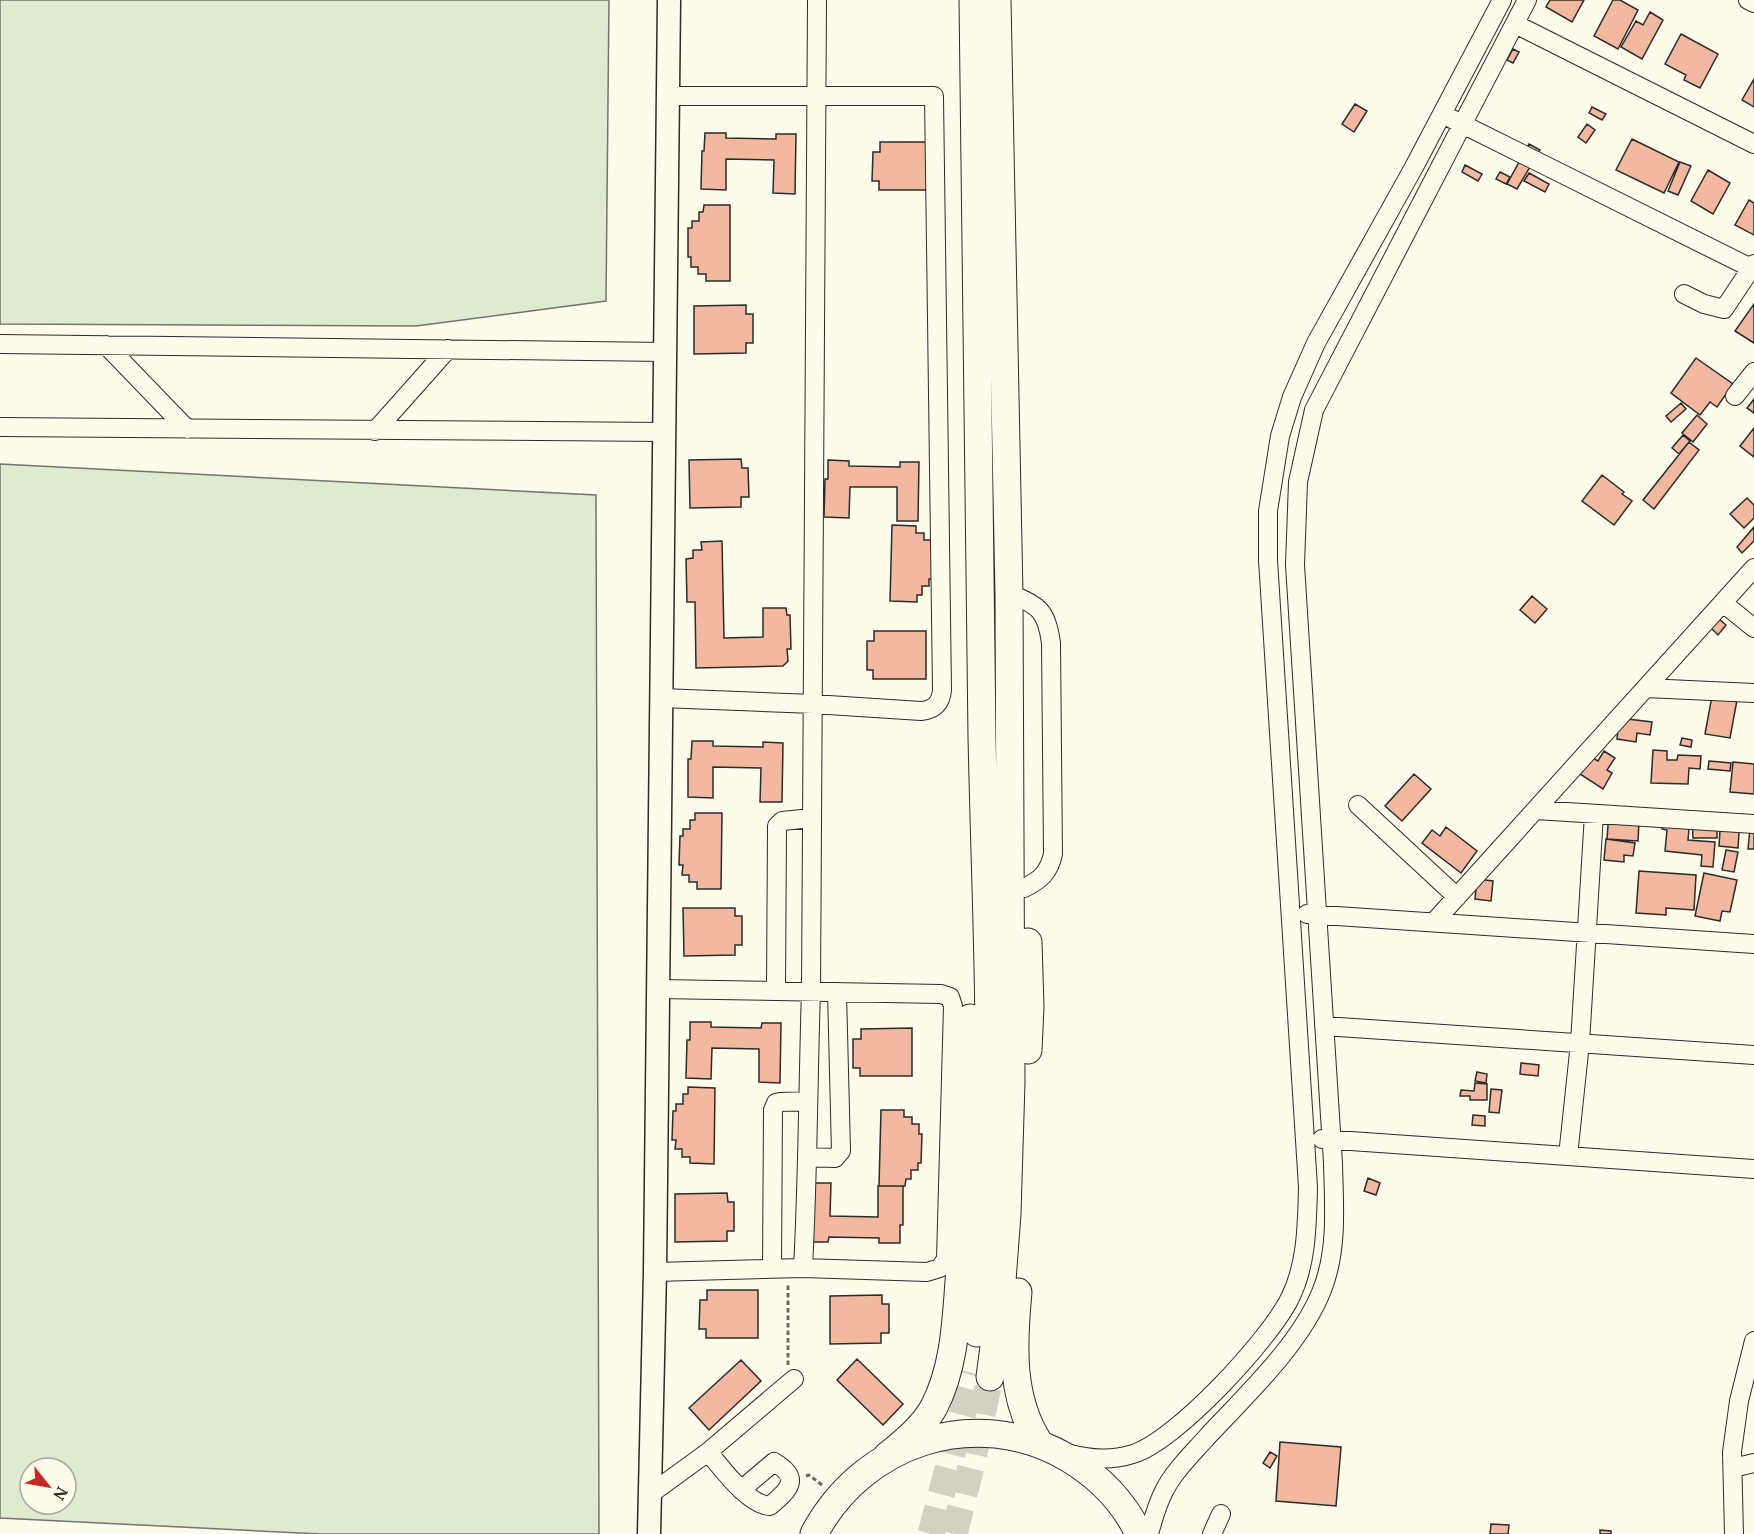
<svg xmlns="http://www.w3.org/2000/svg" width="1754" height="1534" font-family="'PT Serif',serif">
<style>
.green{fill:#deebd1;stroke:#74746e;stroke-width:1.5;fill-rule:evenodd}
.building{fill:#f2b8a0;stroke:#2b2b2b;stroke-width:1.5}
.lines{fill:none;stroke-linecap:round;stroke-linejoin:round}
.highway-tunnel{stroke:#d3d1c4;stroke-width:27;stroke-dasharray:27 14;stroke-linecap:butt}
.minor-casing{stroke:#2b2b2b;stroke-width:20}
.major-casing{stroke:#2b2b2b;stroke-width:25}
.highway-casing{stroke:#2b2b2b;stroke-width:29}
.path{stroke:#6a6964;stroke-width:3;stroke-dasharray:4.5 3;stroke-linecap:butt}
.minor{stroke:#fdfbea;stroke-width:18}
.major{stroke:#fdfbea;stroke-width:22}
.highway{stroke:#fdfbea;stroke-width:27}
</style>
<rect width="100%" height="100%" fill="#fdfbea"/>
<!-- green -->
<path class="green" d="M0,0H609L606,301L416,326L0,324Z
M0,464L596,495L599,1534H320L0,1518ZM30,1468H66V1504H30Z"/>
<!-- building -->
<path class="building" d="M1550,0H1584L1572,22L1546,7Z
M1613,0H1620L1638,10L1618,49L1594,36Z
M1650,12L1663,20L1642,59L1621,47L1636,21L1643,25Z
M1681,34L1718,54L1700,88L1684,80L1686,75L1665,64Z
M1513,49L1519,52L1513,63L1507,60Z
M1754,79V107L1742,100Z
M1355,104L1367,111L1354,132L1342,124Z
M1592,107L1606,114L1602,120L1589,113Z
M1587,124L1595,130L1586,143L1578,137Z
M705,133H726V138L776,139V134H796L795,194L773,193L774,160L726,159V190L701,189L702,151H704Z
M1632,139L1679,162L1664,193L1616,170Z
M880,142H931L932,190H879V181H872L873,152H880Z
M1529,144L1540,150L1517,189L1507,184Z
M1680,162L1691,166L1678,195L1668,191Z
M1465,165L1482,174L1478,181L1462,172Z
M1708,170L1730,183L1713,214L1691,201Z
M1500,172L1510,177L1506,184L1496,179Z
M1529,173L1549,184L1545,192L1524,181Z
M1749,200L1754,203V235L1735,225Z
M704,205H730V281H706V274H698V267H691V257H688V228H692V221H699V212H703Z
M1754,304V343L1735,331Z
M746,305V314H753V343H746V353L694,354V306Z
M1696,358L1733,384L1717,407L1710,402L1700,415L1671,393Z
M1754,399V413L1747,408Z
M1681,403L1686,409L1671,422L1666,416Z
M1697,415L1707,424L1693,442L1682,433Z
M1754,428V457L1740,446Z
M1683,435L1690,441L1679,454L1672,448Z
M1689,442L1699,450L1654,509L1643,500Z
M741,459L742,468H748L749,497H741V507L690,508L689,460Z
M828,460L849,461V466L900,467V462H919L918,521H897V487H850L849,518L824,517L825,479H828Z
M1602,475L1624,492L1622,494L1632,501L1614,525L1582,501Z
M1747,498L1754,505V518L1744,528L1730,514Z
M892,525L916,526V533H924V540H931V549L933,550V579H929V586H922V595H917V602L890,601Z
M1754,527V541L1742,553L1737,547Z
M722,541L724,638L763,637V608H786L787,615H790L791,649H787L788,661L783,666L696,668L695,602H687L686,559L693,558V550H702L701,542Z
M1532,596L1547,609L1535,623L1520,610Z
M1718,618L1726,625L1718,635L1710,627Z
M874,631H926V679H873V670H867V641H874Z
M1712,696L1737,700L1730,738L1705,734Z
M1619,718L1652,722L1650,735L1637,733L1636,742L1617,739Z
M1682,738L1692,740L1691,747L1680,745Z
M692,741H713V746L763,747V742L783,743L782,802H760L761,768L713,767V798L688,797V759H691Z
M1653,750L1667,751V760H1677L1678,755L1701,756L1700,769L1689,768L1688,784L1651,783Z
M1604,751L1615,758L1607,770L1612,773L1603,789L1580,774L1591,757L1598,761Z
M1709,761L1731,763L1730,771L1708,769Z
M1733,762L1754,764V794L1730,792Z
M1414,774L1431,789L1402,821L1385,806Z
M1609,812L1639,822L1638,841L1607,839Z
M695,813H722L721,889H697V882H689V875H682L683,865H679L680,836H683V829H690V820H695Z
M1663,815L1690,818L1688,840L1715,842L1713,867L1701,866L1702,855L1665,851L1667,830L1662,829Z
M1721,815L1740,816L1738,848L1719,846Z
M1692,816H1717V838H1693Z
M1751,819H1754V849H1748Z
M1446,827L1477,851L1461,873L1422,843L1432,830L1440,836Z
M1606,839L1635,843L1633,856L1624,855V862L1604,860Z
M1726,850L1738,852L1734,872L1722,870Z
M1639,871L1696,875L1694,910L1666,908V915L1636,913Z
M1704,873L1737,880L1730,912L1722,911L1720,921L1695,916Z
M1477,879L1493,881L1491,901L1475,899Z
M683,908H735V916H742V945H735V955L684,956Z
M690,1022H711V1027L761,1028L762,1023H781L780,1083L759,1082V1049L712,1048L711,1079L686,1078L687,1040H690Z
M912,1028V1076H860V1068H853V1039H861V1029Z
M1521,1063L1539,1065L1538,1076L1520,1074Z
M1477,1072L1487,1074L1486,1083L1475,1081Z
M1475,1083L1487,1084V1100H1470V1096H1460L1461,1090L1474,1091Z
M688,1087L715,1088L714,1164L690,1163V1157H682V1149H675L676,1140H672L673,1111H676V1104H683V1094H688Z
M1491,1089L1502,1090L1499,1113L1489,1112Z
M881,1110H904V1117H912V1124H919V1134H922L921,1163H918V1170H911V1179H906L905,1186H879Z
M1473,1115L1485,1116V1126L1472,1125Z
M1368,1178L1380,1183L1376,1195L1364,1191Z
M809,1183H831L830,1216L878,1217V1186H903V1225H900V1243H879V1238L829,1237L828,1242H809Z
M727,1193L728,1202H734V1231H727V1241L675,1242V1194Z
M707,1290H758V1338H706V1329H699L700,1300H707Z
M882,1295V1304H889V1333H881V1343L830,1344V1296Z
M857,1359L903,1404L883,1425L837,1380Z
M741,1360L761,1381L709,1430L689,1408Z
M1280,1442L1341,1447L1336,1506L1276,1501Z
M1270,1452L1277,1456L1270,1468L1263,1463Z
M1491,1524L1509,1525L1508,1534H1490Z
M1600,1530L1611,1531V1534H1600Z"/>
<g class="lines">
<!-- highway-tunnel -->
<path class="highway-tunnel" d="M931,1534L973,1373
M954,1534L972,1463L990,1377"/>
<defs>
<path id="minor" d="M1748,0L1754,3
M1515,24L1754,144
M1452,119L1751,268
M1684,294L1704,304L1724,309L1754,264
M0,344L665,352
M106,345L187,429
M1735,396L1754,372
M0,427L664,432
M375,431L448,349
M1009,594C1039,604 1047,612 1051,643L1053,854C1049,872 1041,880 1024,888
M1723,603L1754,628
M1646,688L1754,693
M661,698L813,704L921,711C934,710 941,703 942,690L934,96H668
M1358,805L1457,897
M1536,810L1754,824
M1307,914L1754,944
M1434,922L1754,568
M658,989L941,994L950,997L953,1006L946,1259L940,1268L927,1272L803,1268
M776,990L777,826L782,821L812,818
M1324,1026L1754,1055
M1322,1139L1754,1169
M1568,1156L1580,1043L1594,814
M808,1157L835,1158L841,1151L837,992
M772,1269L773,1110L776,1103L780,1102L808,1101
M655,1272L803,1268C808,1175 808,1083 811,990L817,0
M708,1452C722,1468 748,1505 770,1506C790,1489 801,1478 774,1462L741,1490
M1070,1454C1091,1459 1111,1461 1133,1454C1176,1441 1270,1339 1290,1298C1307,1264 1307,1224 1308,1187L1268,560V511L1280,436L1292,397L1316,343L1414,167L1502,0
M1733,1468L1754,1463
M649,1495L708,1452L794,1379
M1149,1534C1153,1519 1157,1505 1164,1491C1174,1471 1192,1454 1207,1437C1246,1395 1301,1344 1322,1290C1338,1250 1334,1205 1333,1163L1295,565L1298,482L1314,410L1527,0
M1212,1534L1221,1514
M1734,1534L1732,1452L1739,1401L1754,1341"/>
<path id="major" d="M649,1534L655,1272L669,0"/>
<path id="highway" d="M973,0C976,246 977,492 982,737C986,934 999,1137 977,1333
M1028,942L1030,1007L1028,1050
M1018,1292C1013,1345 1010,1399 1040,1444
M990,1377L1001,1294L1007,1214L1011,1082L1009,594L997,0
M887,1456C904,1442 923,1427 934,1407C956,1364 956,1316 960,1269C967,1185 969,1102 970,1018
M814,1534C863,1442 975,1404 1068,1458C1098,1476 1124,1502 1139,1534"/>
</defs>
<!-- minor casing -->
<use href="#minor" class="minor-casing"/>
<!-- major casing -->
<use href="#major" class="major-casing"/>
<!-- highway casing -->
<use href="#highway" class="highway-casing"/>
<!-- path -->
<path class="path" d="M788,1365V1285
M806,1476L809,1475L822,1485"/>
<!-- minor -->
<use href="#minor" class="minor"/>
<!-- major -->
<use href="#major" class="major"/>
<!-- highway -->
<use href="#highway" class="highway"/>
</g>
<!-- north arrow -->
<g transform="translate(48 1486) rotate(121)"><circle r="28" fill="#fdfbea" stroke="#a9a89e" stroke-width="1.5"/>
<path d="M0-4.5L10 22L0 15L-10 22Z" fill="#c62828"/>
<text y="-9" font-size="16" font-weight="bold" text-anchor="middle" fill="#2b2b2b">N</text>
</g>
</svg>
